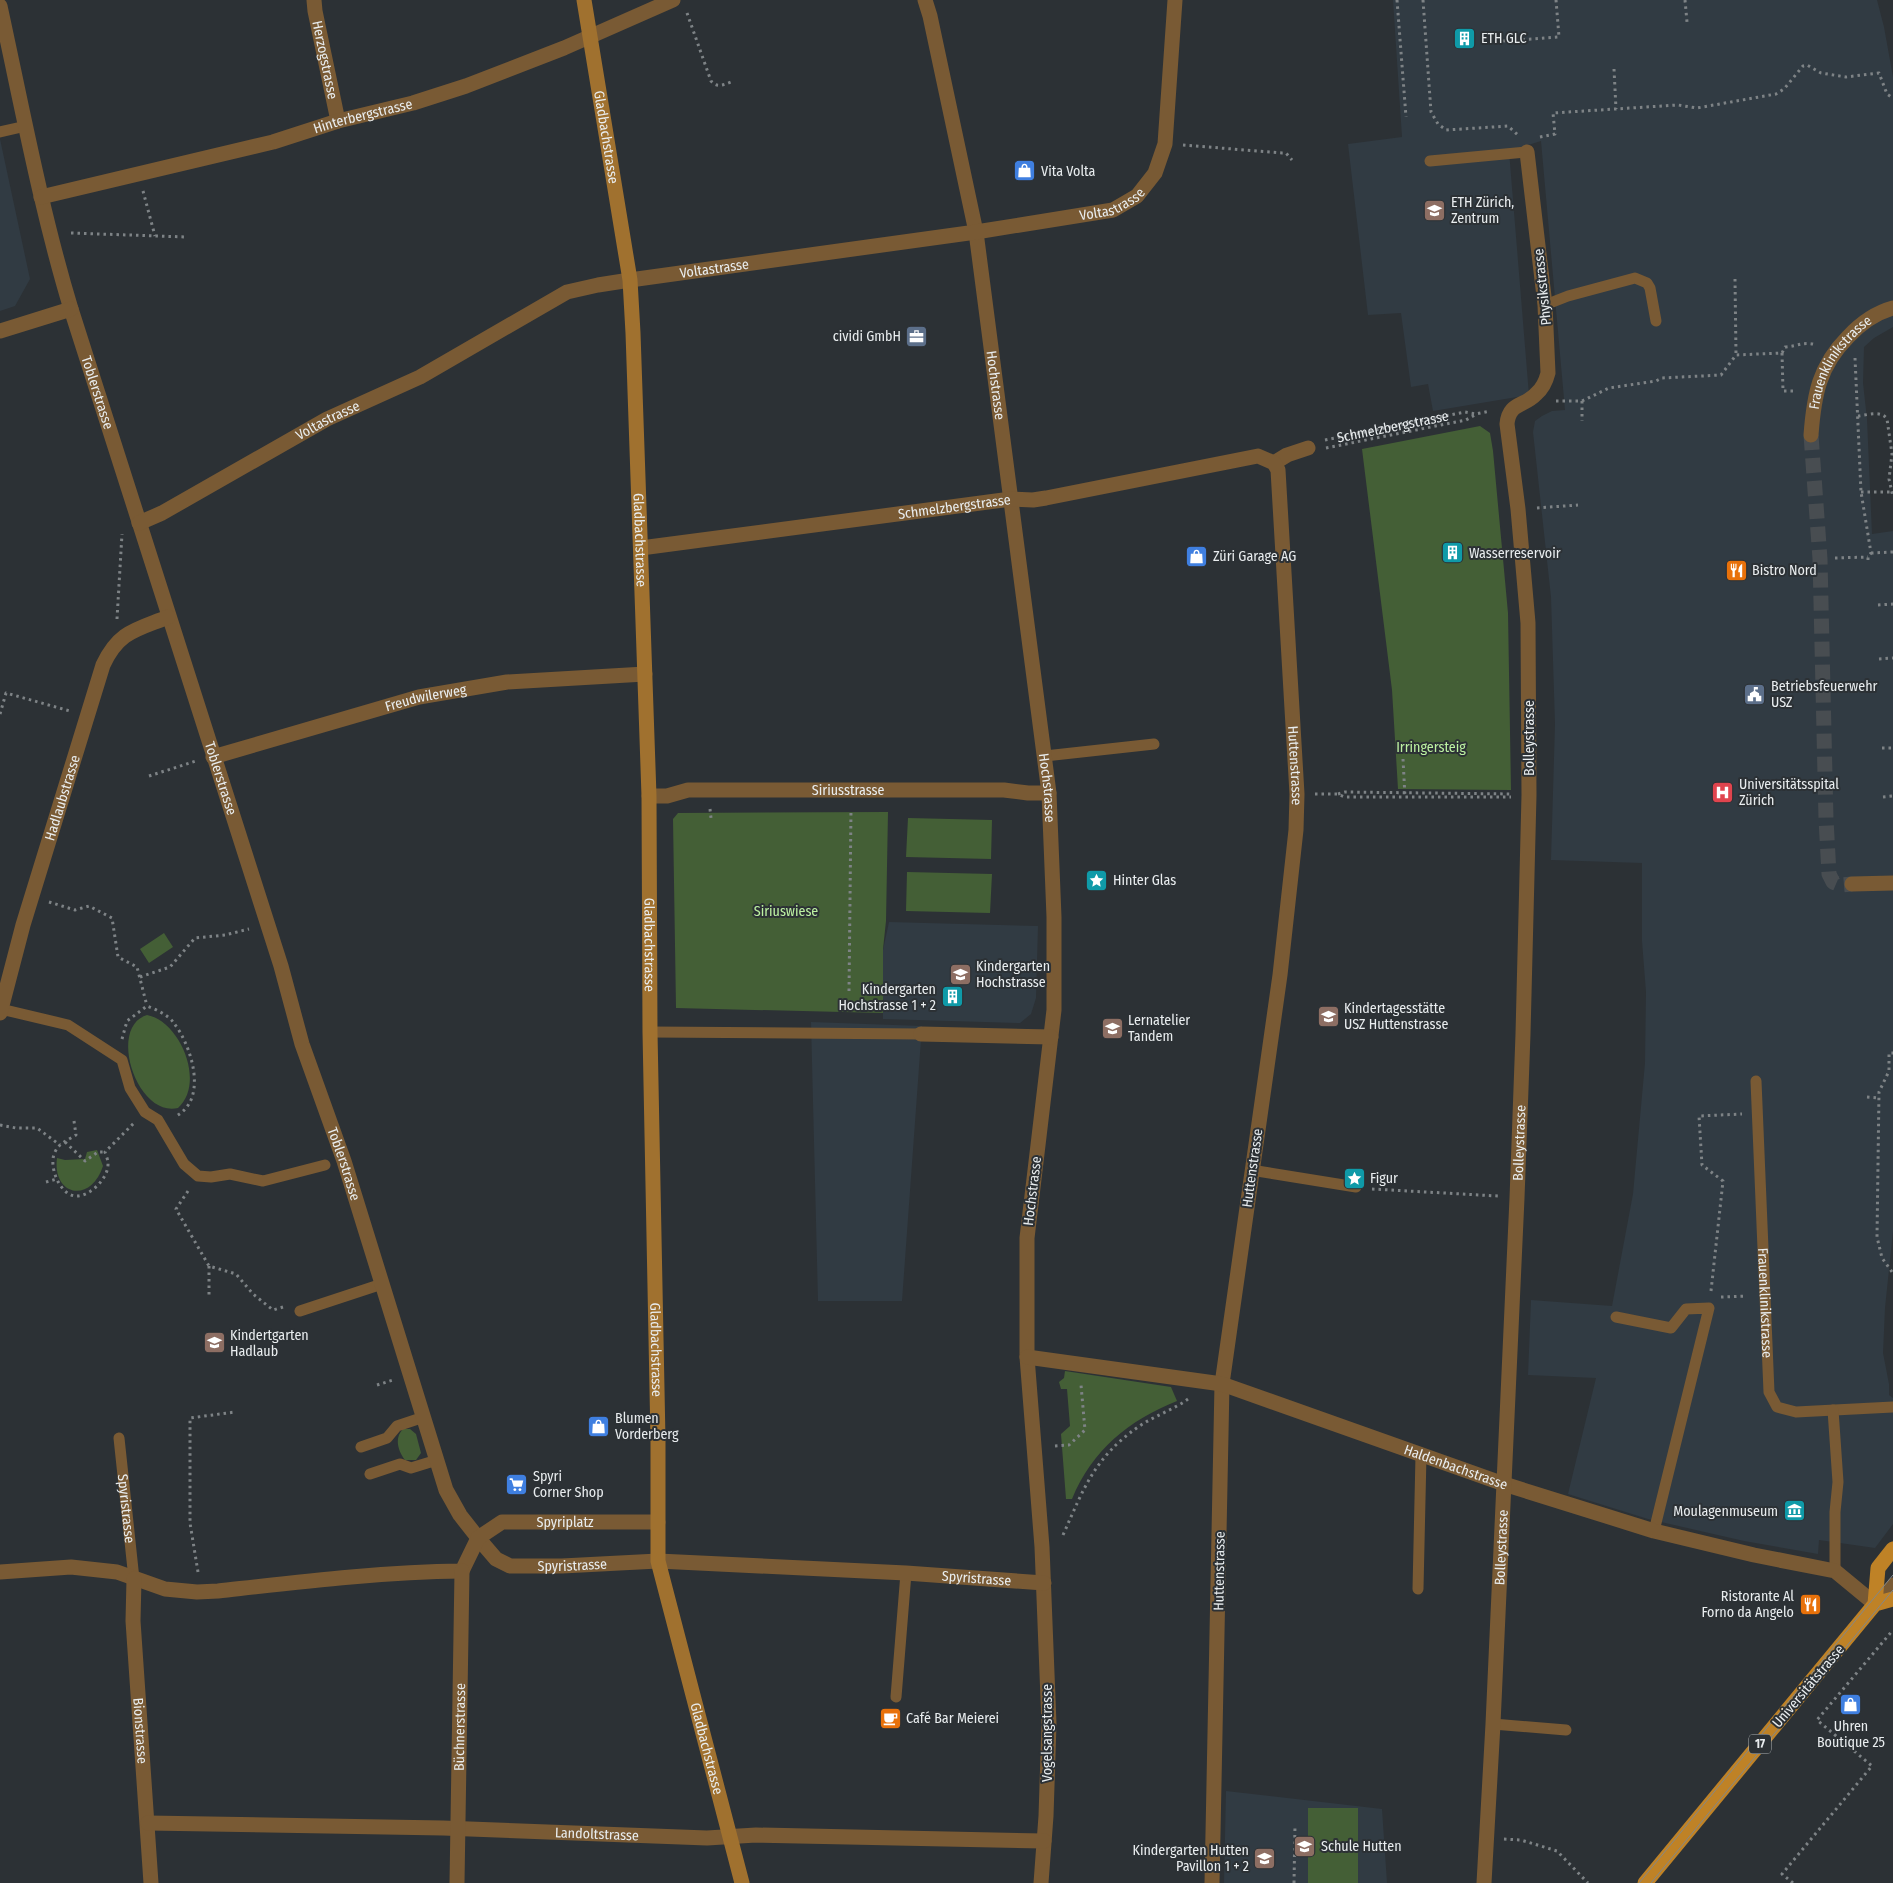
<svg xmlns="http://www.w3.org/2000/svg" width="1893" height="1883" font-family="'Fira Sans Condensed',sans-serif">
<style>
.built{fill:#313b43}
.green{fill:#445f36}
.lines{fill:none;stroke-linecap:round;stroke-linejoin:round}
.street-tunnel{stroke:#484d51;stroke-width:15;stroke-dasharray:15 8;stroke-linecap:butt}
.path{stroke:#7e8386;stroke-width:3;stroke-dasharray:2.5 4;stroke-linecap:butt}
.lane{stroke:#795a34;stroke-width:11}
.street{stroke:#795a34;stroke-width:15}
.secondary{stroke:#a0712f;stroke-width:15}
.primary{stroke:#bf8226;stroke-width:15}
.tram{stroke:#82878a;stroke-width:1}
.labels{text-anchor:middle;stroke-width:4;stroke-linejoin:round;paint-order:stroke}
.shield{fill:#2c3135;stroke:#b0b5b7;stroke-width:1}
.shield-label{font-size:12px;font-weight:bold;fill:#e9edef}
.poi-label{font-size:14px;fill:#e9edef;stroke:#2c3135;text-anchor:start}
.street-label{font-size:14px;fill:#e9edef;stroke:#2c3135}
.park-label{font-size:14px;fill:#bdf2a2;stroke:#2c3135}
</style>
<rect width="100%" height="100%" fill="#2c3135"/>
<!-- built -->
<path class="built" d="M1393,0H1877L1884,27L1893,77V327L1874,338L1864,347L1863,383L1867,419L1872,534L1893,531V1231L1885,1308L1883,1353L1889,1384V1395L1893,1398V1524L1875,1548L1819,1540L1818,1554L1744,1541L1648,1519L1568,1494L1596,1378L1528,1375L1531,1300L1612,1306L1633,1194L1645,1063L1646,992L1642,941V863L1551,860L1555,724L1551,597L1533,432L1535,421L1542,416L1552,411L1565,410L1541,141L1509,151L1529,395L1433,411L1428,384L1411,387L1401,313L1368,315L1348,144L1402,137Z
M0,139L30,279L15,306L0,311Z
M889,922L1038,926L1036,998L1031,1014L1020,1023L883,1019V950Z
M811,1022L922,1026L902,1301H818Z
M1226,1791L1382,1809L1387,1883H1224Z"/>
<!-- green -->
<path class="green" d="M1480,426L1490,433L1493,451L1508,613L1511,790L1398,789L1392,690L1362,449Z
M888,812L886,921L883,949V1013L676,1008L673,819L678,813Z
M908,818L992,820L991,859L906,857Z
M907,872L992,874L990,913L906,911Z
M164,933L173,947L149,963L140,949Z
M147,1015C180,1021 206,1083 178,1108C137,1118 107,1027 147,1015Z
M97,1150L103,1166C91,1204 52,1196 57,1158L65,1160L85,1159L87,1152Z
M1065,1371L1171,1387L1177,1401C1129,1420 1092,1450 1072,1499H1066L1061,1434L1070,1426L1067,1389H1061L1059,1382L1064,1378Z
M403,1429H410L416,1434L421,1453L416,1460H405C398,1451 394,1438 403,1429Z
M1308,1808H1358V1883H1308Z"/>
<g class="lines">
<!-- street-tunnel -->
<path class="street-tunnel" d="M1811,435L1820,559L1826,819L1829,874L1833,882L1840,885L1852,884"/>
<!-- path -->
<g class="path">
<path d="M1397,0L1406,117"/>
<path d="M1423,0L1431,112L1438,124L1446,130L1508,126L1519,136"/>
<path d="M1685,0L1687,22"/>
<path d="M687,13L711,81C717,88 723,85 731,82"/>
<path d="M1503,41L1559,37L1556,0"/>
<path d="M1614,69L1616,109"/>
<path d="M1540,137L1555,134L1553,113L1678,105L1697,108L1776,94L1784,89L1803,66L1807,65L1821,73L1846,77L1879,73L1887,94L1893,98"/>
<path d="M1183,145L1282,153H1286L1292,160"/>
<path d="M143,191L155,236"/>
<path d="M71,233L186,237"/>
<path d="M1735,279L1736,355"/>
<path d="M1782,353L1783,391H1797"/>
<path d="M1855,358L1861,492L1871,553L1868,557V563"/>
<path d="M1556,401H1582L1609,388L1656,381L1662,378L1721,375L1736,355L1782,353L1785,347C1799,346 1803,341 1817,345"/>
<path d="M1582,401V421"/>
<path d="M1858,416C1868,415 1881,410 1887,419L1892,454L1889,479L1893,497"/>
<path id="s1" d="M1325,440L1465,412L1476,414L1490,411"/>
<path d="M1326,448L1466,420L1475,415"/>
<path d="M1861,492H1892"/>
<path d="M1537,508L1578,505"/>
<path d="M1871,553L1893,552"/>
<path d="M1835,558L1868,557"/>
<path d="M1878,605L1893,604"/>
<path d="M117,619L122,534"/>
<path d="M1879,659L1893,658"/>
<path d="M0,714L6,693L70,711"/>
<path d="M1882,748H1893"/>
<path d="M1403,759L1405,797"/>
<path d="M149,776L196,761"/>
<path d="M1315,794H1337L1345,797H1511"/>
<path d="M1338,794L1345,792L1511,794"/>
<path d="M1883,797L1893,796"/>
<path d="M710,809L711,818"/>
<path d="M49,902L75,910L89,906L112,918L118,957L137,967L147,1006"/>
<path d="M140,977L170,967L195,938L225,935L249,929"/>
<path d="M849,991L851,809"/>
<path d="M122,1039L127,1021L147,1006C155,1009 168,1015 173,1022C191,1044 209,1099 176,1116"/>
<path d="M1867,1097L1879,1098"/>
<path d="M74,1121L76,1135C68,1140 59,1143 55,1152C48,1165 59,1194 75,1196C90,1197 109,1178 108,1163C108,1160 106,1155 105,1152L134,1123"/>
<path d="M0,1125L16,1128H37L60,1145"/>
<path d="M65,1142L85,1161L98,1152H105"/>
<path d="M46,1182L57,1179"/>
<path d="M1372,1189L1498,1196"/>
<path d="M188,1191L176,1209L209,1266L236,1274L253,1294L273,1310L283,1307"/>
<path d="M209,1266V1297"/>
<path d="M1892,1272L1882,1258L1877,1237L1879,1092L1889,1071V1053H1893"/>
<path d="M1711,1291L1723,1181L1702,1165L1699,1116L1742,1114"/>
<path d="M1721,1297L1747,1296"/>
<path d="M377,1385L393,1380"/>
<path d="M1055,1446L1069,1445L1085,1430L1081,1385"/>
<path d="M1063,1535C1084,1488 1094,1458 1138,1427C1154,1416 1173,1410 1188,1399"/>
<path d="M198,1572L190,1523V1418L235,1412"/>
<path d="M1504,1839L1521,1840L1557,1851L1588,1883"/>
<path d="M1294,1883L1295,1825"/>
<path d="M1793,1883L1782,1874L1872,1766L1817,1720L1893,1630"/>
</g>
<!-- lane -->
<g class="lane">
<path d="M0,132L26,126"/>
<path d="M1430,161L1527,152"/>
<path d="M1545,305L1568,296L1635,278L1647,283L1650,288L1656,321"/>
<path d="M1045,756L1154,744"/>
<path d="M1,1009L68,1025L122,1060L130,1088L145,1112L158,1120L184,1164L198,1176L211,1177L230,1174L263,1181L325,1165"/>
<path d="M650,1032L921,1034"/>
<path id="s2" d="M1756,1081L1769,1392L1777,1407L1796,1412L1893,1407"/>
<path d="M1251,1170L1356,1187"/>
<path d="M300,1311L382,1284"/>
<path d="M1616,1317L1671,1328L1686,1309L1709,1308L1654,1531"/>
<path d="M1833,1410L1838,1482L1835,1512V1571"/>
<path id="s3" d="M119,1438L134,1579"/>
<path d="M361,1447L387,1438L397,1426L424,1417"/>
<path d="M370,1474L400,1464L411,1468L437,1460"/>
<path d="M1418,1589L1421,1455"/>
<path d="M1875,1604L1893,1583"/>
<path d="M896,1697L906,1573"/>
<path d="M1493,1724L1566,1730"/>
</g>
<!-- street -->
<g class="street">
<path id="s4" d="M314,0L315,11L338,121"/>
<path id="s5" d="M925,0L930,16L976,232L1049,793L1054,917V1010L1027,1238V1357L1042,1547L1049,1724L1046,1816L1041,1883"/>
<path id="s6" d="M0,6C22,107 41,210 71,309L281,966L302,1044L344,1161L446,1490L460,1515L478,1538L496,1559L510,1566H562L658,1561L906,1573L1044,1583"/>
<path id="s7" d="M41,197L273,142L338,121L413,103L466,86L564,48L673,0"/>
<path d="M0,331L71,309"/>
<path id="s8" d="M1811,435C1814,395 1819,366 1848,337C1861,323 1875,313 1893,308"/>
<path d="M1274,463L1287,455L1308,448"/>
<path id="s9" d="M139,523L162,513L327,419L420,377L567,292L598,285L630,280L976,232L1113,210L1137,196L1155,173L1165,144L1175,0"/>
<path id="s10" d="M641,548L1011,499L1033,500L1046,498L1258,456L1274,463L1278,470L1297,794L1296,830L1280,975L1222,1384L1212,1883"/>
<path id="s11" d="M213,757L419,697L507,682L645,674"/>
<path id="s12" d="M649,796H667L688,790H1004L1028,793H1049"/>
<path d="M1852,884L1893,883"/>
<path id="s13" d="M0,1013L23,925L103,665C119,631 136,630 168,617"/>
<path d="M921,1034L1051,1037"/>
<path id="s14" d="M1027,1357L1222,1384L1504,1484L1654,1531L1754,1555L1835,1571L1875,1604"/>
<path id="s15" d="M0,1572L71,1567L117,1572L165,1589L197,1592L218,1591C299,1582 381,1572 462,1571L478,1538L502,1522H658"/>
<path id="s16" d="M134,1579L133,1621L151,1883"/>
<path id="s17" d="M148,1823L443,1828L707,1838L756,1835L1044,1841"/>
<path id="s18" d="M457,1883L462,1571"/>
<path id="s19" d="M1484,1883L1493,1724L1517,1198L1523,1034L1529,795L1528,623L1518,509L1507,424C1509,402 1524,407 1536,394C1542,389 1546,381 1548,373L1545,305L1527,152"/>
</g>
<!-- secondary -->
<path class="secondary" id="s20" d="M584,0L630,280L633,333L649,796L650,1032L658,1440V1561L742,1883"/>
<!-- primary -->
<path class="primary" d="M1875,1604L1878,1568L1893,1549
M1645,1883L1875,1604L1893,1599"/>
<!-- tram -->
<path class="tram" d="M1639,1883L1893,1575
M1651,1883L1893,1590"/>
</g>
<!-- icons -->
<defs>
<symbol id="building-square" viewBox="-11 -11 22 22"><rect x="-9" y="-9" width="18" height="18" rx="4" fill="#0f9aa8" stroke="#2c3135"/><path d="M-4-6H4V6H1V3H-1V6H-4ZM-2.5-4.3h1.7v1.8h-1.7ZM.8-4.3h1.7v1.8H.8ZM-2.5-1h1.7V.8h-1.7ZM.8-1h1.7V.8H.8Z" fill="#fff"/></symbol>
<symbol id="shop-square" viewBox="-11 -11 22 22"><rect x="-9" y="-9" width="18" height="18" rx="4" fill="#3f7fe0" stroke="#2c3135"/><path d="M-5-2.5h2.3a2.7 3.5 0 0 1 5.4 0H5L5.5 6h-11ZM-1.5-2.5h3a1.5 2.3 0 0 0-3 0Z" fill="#fff"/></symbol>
<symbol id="university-square" viewBox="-11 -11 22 22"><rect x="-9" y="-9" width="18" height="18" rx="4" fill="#8d6e63" stroke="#2c3135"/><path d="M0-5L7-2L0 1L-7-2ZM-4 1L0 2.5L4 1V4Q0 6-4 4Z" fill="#fff"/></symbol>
<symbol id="office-square" viewBox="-11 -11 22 22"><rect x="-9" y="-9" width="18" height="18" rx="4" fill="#5c6f8a" stroke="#2c3135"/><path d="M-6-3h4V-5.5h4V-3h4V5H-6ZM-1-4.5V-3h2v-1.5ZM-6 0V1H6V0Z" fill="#fff"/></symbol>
<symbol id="restaurant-square" viewBox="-11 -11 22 22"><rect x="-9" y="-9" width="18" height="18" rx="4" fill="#e8710a" stroke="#2c3135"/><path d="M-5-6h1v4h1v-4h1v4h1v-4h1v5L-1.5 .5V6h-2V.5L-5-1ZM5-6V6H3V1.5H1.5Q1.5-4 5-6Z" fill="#fff"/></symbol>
<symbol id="civic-square" viewBox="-11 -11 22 22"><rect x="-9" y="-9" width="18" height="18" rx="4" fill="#5c6f8a" stroke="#2c3135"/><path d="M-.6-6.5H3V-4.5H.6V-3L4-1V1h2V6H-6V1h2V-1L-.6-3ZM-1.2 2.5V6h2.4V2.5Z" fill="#fff"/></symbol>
<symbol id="hospital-square" viewBox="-11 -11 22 22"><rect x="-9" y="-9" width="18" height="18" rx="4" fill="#e0444e" stroke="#2c3135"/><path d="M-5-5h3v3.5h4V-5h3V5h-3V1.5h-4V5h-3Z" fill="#fff"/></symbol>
<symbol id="sight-square" viewBox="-11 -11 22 22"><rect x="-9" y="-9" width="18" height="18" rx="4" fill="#0f9aa8" stroke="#2c3135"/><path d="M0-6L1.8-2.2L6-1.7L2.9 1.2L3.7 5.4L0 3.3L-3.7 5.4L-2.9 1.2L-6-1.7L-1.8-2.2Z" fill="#fff"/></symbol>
<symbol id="school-square" viewBox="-11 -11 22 22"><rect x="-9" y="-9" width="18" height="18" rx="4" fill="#8d6e63" stroke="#2c3135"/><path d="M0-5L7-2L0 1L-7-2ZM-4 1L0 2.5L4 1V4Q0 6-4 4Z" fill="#fff"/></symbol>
<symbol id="supermarket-square" viewBox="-11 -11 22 22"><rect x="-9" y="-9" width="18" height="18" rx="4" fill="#3f7fe0" stroke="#2c3135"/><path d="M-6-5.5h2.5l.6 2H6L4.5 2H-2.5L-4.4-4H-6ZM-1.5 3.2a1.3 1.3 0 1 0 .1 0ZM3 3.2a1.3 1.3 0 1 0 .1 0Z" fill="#fff"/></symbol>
<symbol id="museum-square" viewBox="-11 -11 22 22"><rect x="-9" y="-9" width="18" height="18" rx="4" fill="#0f9aa8" stroke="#2c3135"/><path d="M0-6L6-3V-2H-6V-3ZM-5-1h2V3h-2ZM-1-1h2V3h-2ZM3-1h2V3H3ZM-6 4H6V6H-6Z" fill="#fff"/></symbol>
<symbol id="cafe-square" viewBox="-11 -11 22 22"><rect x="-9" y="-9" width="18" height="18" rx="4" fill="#e8710a" stroke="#2c3135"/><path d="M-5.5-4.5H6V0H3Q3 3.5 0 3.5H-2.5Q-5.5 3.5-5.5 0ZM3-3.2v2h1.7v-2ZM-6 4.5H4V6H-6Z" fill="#fff"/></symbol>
</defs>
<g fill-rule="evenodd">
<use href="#building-square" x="1452" y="26" width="25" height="25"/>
<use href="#shop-square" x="1012" y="158" width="25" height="25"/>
<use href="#university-square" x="1422" y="198" width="25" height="25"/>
<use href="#office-square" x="904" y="324" width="25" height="25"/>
<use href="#building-square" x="1440" y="540" width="25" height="25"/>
<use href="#shop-square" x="1184" y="544" width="25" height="25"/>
<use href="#restaurant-square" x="1724" y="558" width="25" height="25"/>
<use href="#civic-square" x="1742" y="682" width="25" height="25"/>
<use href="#hospital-square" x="1710" y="780" width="25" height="25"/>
<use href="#sight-square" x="1084" y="868" width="25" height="25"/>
<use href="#school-square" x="948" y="962" width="25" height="25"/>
<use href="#building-square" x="940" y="984" width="25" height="25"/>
<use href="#school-square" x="1316" y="1004" width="25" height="25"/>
<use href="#school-square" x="1100" y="1016" width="25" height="25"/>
<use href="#sight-square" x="1342" y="1166" width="25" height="25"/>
<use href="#school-square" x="202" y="1330" width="25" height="25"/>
<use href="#shop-square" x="586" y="1414" width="25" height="25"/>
<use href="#supermarket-square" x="504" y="1472" width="25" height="25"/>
<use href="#museum-square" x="1782" y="1498" width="25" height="25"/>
<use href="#restaurant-square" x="1798" y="1592" width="25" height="25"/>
<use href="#shop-square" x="1838" y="1692" width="25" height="25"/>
<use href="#cafe-square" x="878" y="1706" width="25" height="25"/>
<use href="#school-square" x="1292" y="1834" width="25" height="25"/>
<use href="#school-square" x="1252" y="1846" width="25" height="25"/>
</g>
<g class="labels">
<!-- shield labels -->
<rect class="shield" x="1749" y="1734.5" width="22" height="19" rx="4"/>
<g class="shield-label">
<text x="1760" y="1748">17</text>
</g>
<!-- poi labels -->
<g class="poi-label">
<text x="1481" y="43">ETH GLC</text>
<text x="1041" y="176">Vita Volta</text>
<text x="1451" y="207">ETH Zürich,<tspan x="1451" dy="16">Zentrum</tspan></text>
<text x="901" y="341" text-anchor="end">cividi GmbH</text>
<text x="1469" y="558">Wasserreservoir</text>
<text x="1213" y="561">Züri Garage AG</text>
<text x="1752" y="575">Bistro Nord</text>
<text x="1771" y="691">Betriebsfeuerwehr<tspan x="1771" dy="16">USZ</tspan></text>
<text x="1739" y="789">Universitätsspital<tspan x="1739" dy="16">Zürich</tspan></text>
<text x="1113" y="885">Hinter Glas</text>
<text x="976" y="971">Kindergarten<tspan x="976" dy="16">Hochstrasse</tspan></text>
<text x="936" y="994" text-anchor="end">Kindergarten<tspan x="936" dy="16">Hochstrasse 1 + 2</tspan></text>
<text x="1344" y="1013">Kindertagesstätte<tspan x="1344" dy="16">USZ Huttenstrasse</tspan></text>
<text x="1128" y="1025">Lernatelier<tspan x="1128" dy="16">Tandem</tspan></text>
<text x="1370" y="1183">Figur</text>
<text x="230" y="1340">Kindertgarten<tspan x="230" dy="16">Hadlaub</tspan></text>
<text x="615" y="1423">Blumen<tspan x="615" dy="16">Vorderberg</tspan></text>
<text x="533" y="1481">Spyri<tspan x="533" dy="16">Corner Shop</tspan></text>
<text x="1778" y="1516" text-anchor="end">Moulagenmuseum</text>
<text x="1794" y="1601" text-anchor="end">Ristorante Al<tspan x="1794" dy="16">Forno da Angelo</tspan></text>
<text x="906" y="1723">Café Bar Meierei</text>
<text x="1851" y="1731" text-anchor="middle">Uhren<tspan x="1851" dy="16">Boutique 25</tspan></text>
<text x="1321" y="1851">Schule Hutten</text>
<text x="1249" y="1855" text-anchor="end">Kindergarten Hutten<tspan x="1249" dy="16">Pavillon 1 + 2</tspan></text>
</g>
<!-- street labels -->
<g class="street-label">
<text dy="5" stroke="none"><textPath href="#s4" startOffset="61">Herzogstrasse</textPath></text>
<text dy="5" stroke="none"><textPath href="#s7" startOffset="332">Hinterbergstrasse</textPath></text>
<text dy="5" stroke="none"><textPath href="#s20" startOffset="139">Gladbachstrasse</textPath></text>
<text dy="5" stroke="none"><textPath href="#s9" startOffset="1040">Voltastrasse</textPath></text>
<text dy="5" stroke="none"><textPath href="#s9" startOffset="636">Voltastrasse</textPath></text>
<text transform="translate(1542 287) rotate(-96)" y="5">Physikstrasse</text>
<text dy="5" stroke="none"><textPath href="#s8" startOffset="81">Frauenklinikstrasse</textPath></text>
<text dy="5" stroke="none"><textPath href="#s5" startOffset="392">Hochstrasse</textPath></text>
<text dy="5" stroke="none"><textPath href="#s6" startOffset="399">Toblerstrasse</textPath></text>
<text dy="5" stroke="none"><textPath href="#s9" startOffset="215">Voltastrasse</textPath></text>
<text dy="5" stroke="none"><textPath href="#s1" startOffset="69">Schmelzbergstrasse</textPath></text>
<text dy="5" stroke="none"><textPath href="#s10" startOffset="316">Schmelzbergstrasse</textPath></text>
<text dy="5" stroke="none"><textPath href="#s20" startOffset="544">Gladbachstrasse</textPath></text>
<text dy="5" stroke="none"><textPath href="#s11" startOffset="221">Freudwilerweg</textPath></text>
<text transform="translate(1529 738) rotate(-90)" y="5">Bolleystrasse</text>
<text dy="5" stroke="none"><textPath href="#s10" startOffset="946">Huttenstrasse</textPath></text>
<text dy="5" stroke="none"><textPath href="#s6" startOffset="804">Toblerstrasse</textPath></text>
<text dy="5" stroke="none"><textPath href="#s5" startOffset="798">Hochstrasse</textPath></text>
<text dy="5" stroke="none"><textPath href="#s12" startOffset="200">Siriusstrasse</textPath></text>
<text dy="5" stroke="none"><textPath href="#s13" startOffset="224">Hadlaubstrasse</textPath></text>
<text dy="5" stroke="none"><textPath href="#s20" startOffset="949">Gladbachstrasse</textPath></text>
<text dy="5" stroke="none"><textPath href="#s19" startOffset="741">Bolleystrasse</textPath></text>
<text dy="5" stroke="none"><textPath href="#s6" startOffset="1209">Toblerstrasse</textPath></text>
<text transform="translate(1252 1168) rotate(-82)" y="5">Huttenstrasse</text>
<text transform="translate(1032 1191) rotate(-83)" y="5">Hochstrasse</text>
<text dy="5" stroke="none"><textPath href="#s2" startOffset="222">Frauenklinikstrasse</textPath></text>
<text dy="5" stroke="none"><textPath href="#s20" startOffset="1354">Gladbachstrasse</textPath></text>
<text dy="5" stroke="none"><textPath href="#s14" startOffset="445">Haldenbachstrasse</textPath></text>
<text dy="5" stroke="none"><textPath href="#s3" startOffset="71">Spyristrasse</textPath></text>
<text dy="5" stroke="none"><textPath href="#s15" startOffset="595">Spyriplatz</textPath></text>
<text dy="5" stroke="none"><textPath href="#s19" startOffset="336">Bolleystrasse</textPath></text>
<text dy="5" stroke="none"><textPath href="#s6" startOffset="1714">Spyristrasse</textPath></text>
<text transform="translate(1219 1571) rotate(-89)" y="5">Huttenstrasse</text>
<text dy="5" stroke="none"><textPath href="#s6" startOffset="2119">Spyristrasse</textPath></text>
<text transform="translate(1808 1686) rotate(-50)" y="5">Universitätstrasse</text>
<text dy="5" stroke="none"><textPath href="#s18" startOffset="156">Büchnerstrasse</textPath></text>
<text dy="5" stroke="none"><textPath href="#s16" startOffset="152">Bionstrasse</textPath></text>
<text transform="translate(1047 1733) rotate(-90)" y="5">Vogelsangstrasse</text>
<text dy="5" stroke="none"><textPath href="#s20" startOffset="1759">Gladbachstrasse</textPath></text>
<text dy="5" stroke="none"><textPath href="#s17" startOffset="449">Landoltstrasse</textPath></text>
</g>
<!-- park labels -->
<g class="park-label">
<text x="1431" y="752">Irringersteig</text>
<text x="786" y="916">Siriuswiese</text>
</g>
</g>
</svg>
